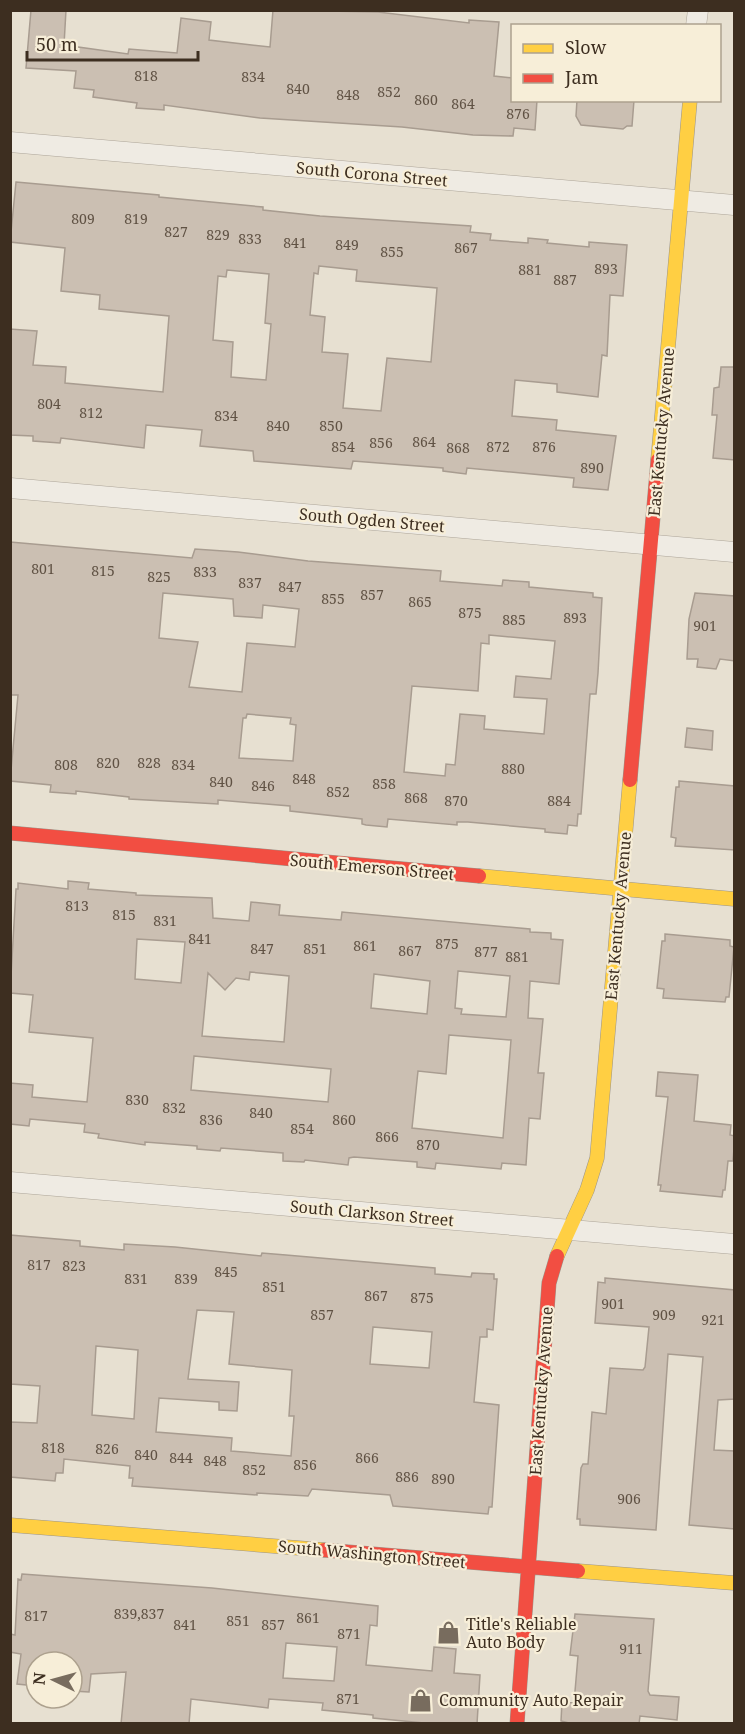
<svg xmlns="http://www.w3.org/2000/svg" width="745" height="1734" font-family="'Noto Serif',serif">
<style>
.building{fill:#cbbfb2;stroke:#a89c90;stroke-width:1.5;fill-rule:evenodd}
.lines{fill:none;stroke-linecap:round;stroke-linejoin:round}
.street-casing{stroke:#ada599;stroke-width:21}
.slow-casing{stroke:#9c958a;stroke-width:15}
.jam-casing{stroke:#9c958a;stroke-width:15}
.street{stroke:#efebe3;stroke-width:20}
.slow{stroke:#ffcf43;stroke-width:14}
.jam{stroke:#f24e42;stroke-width:14}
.labels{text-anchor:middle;stroke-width:4.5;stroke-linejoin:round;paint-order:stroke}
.number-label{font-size:14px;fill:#605244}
.street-label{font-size:16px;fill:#3d2e20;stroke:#f7eed8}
.poi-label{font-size:16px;fill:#3d2e20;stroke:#f7eed8;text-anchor:start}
</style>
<rect width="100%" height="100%" fill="#e7e0d1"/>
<!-- building -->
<path class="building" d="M31,10H66L64,45L128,54L129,49L177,53L181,18L211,22L209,40L270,47L273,10L378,12L469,23V20L499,22L494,76L513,78V100H537L535,130L514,128L513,136L473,135L402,127L260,118L164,105V110L136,108L137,103L93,97L94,90L74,88L76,71L26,68Z
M577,100H634L632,126H627L623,129L581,125L576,116Z
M16,182L159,195V197L263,207V210L320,216L471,226L470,232L491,234L490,240L528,243V238L548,240L547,243L589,247V242L627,245L623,296L610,295L607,356L602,355L598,397L557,392V384L515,380L512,416L557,420L556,430L616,436L608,490L573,487L574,478L467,468L466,474L443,471V468L353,461L351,469L254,461L253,451L200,446L202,430L146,425L144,448L61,438L60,443L33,441V436L10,435V329L37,331L33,365L66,367L65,383L163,392L169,316L99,309L100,295L61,291L65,248L10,242ZM319,266L357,270L356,281L437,288L431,362L387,358L381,411L343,408L348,354L322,352L325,317L310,315L314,273L318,274ZM227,270L269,274L265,323L271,324L266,380L231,377L233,342L213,340L218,276L226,277Z
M721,367H735V460L713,458L717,415H712L714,388L719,387Z
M10,542L192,558L195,549L238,552L308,561L441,571L440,581L502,586L503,580L529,582V587L593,593V597L602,598L598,673L596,694H590L581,814H578L577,826L568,825L567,834L545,832V829L468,822H457V825L388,819L387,827L366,825L362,824V819L290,811V806L218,800V804L129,799V797L76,791V794L50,792L51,785L10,781L18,695H10ZM163,593L233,599L234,616L262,618L263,605L299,609L295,647L247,643L242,692L189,687L198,642L159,638ZM489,635L555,641L551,679L516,676L514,697L547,699L544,734L484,729L485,716L460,714L455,765L446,764L445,776L404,772L412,686L478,691L481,643L489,644ZM247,714L291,718L290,724L296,725L293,761L239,758L243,718H246Z
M695,593L735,596V661L720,659L716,669L697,667L698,659H687L689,619Z
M687,728L713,731L712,750L685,747Z
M679,781L735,786V850L675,846L676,838L671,837L676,787H679Z
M68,881L89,883L88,889L136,893V895L212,898L213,918L249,921L251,902L280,905L279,915L341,920L342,912L530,929V932L551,933V939L563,940L559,984L530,981L528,1018L543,1019L538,1073H544L540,1119L529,1118L526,1165L502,1163L501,1169L436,1163L435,1169L417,1167V1162L354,1157L349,1158L348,1165L305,1160L304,1162L283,1161V1153L221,1148L220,1151L197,1149V1146L145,1142V1145L98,1138L99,1134L84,1132L85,1124L30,1119L29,1126L10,1124V1083L33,1085L32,1097L87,1102L93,1038L29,1032L33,995L10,993L16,889H18V883L68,889ZM137,939L185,942L181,983L135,979ZM458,971L510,976L506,1017L461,1014L462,1009L455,1008ZM250,972L289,976L284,1042L202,1036L208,973L225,990L236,978L249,980ZM374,974L430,981L427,1014L371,1008ZM449,1035L511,1040L503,1138L412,1128L418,1071L446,1074ZM194,1056L331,1069L328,1102L191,1090Z
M665,934L730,940V946L734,947L729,997H726L725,1002L663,998L664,989L657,988L662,941H665Z
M658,1072L698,1075L694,1121L731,1125L730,1135L735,1136L733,1161H728L725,1190H723L722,1197L660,1191L661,1185H658L668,1097L656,1096Z
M10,1235L80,1241V1246L124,1250V1244L175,1247L261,1256L262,1253L286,1255L435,1268V1274L471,1277L472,1273L494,1274V1279H497L493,1330L487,1329V1337H480L474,1402L499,1405L492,1507H489L488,1514L393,1506L390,1495L312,1489L308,1496L257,1493V1495L132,1486L133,1478H129L130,1466L64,1459L63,1473H56L55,1481L10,1477V1422L37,1423L40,1386L10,1384ZM197,1310L234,1312L229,1364L292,1370L289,1416H294L291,1456L231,1451L232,1438L156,1432L159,1398L219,1402V1410L237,1411L239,1382L188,1379ZM373,1327L432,1332L429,1368L370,1364ZM96,1346L138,1350L134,1419L92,1415Z
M605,1278L735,1290V1399L718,1400L714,1450L735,1451V1529L689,1525L703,1357L668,1354L656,1530L580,1525V1519H577L581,1468L583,1464H588L592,1412L606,1414L610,1368L643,1370L645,1367L649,1327L595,1323L598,1282L605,1283Z
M22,1574L212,1588L378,1606L377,1626L370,1625L366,1665L432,1671L434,1647L456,1649L454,1673L480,1675L477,1724H434L373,1718V1715L322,1710L323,1703L269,1699L268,1708L191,1699L189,1724H121L126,1672L91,1674L89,1692L72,1691V1662H36V1686L17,1684L21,1654L10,1652V1634L15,1635L18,1579L21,1580ZM286,1643L337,1647L334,1681L283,1678Z
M575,1614L654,1619L648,1691L650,1695L679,1697L677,1720L640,1716L639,1724H573L561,1721L562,1702L574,1703L578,1656L570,1655Z"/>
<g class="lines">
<defs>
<path id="street" d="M696,26L698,10
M10,142L734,205
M10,488L734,552
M10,1182L734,1244"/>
<path id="slow" d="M658,460L690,100
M479,876L734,899
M557,1256L587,1190L597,1158L630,780
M10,1525L324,1550
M578,1571L734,1583"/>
<path id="jam" d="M630,780L658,460
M10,833L479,876
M324,1550L578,1571
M517,1724L549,1283L557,1256"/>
</defs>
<!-- street casing -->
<use href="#street" class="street-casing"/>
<!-- slow casing -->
<use href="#slow" class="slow-casing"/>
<!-- jam casing -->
<use href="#jam" class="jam-casing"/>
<!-- street -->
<use href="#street" class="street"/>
<!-- slow -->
<use href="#slow" class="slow"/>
<!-- jam -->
<use href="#jam" class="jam"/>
</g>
<!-- icons -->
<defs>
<symbol id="shop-bare" viewBox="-9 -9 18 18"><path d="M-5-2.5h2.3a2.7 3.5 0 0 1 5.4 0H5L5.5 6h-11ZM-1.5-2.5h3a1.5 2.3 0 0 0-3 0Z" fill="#786c5e" stroke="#f7eed8" stroke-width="2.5" paint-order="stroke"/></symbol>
</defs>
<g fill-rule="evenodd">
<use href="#shop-bare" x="432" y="1616" width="33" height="33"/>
<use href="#shop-bare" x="404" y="1684" width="33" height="33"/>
</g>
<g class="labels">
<!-- number labels -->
<g class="number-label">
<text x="146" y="81">818</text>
<text x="253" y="82">834</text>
<text x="298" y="94">840</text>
<text x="389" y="97">852</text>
<text x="348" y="100">848</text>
<text x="426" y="105">860</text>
<text x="463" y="109">864</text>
<text x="518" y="119">876</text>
<text x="83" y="224">809</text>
<text x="136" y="224">819</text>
<text x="176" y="237">827</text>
<text x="218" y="240">829</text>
<text x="250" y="244">833</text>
<text x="295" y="248">841</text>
<text x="347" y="250">849</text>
<text x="466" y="253">867</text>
<text x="392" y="257">855</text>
<text x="606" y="274">893</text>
<text x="530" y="275">881</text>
<text x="565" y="285">887</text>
<text x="49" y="409">804</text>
<text x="91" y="418">812</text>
<text x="226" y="421">834</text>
<text x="278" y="431">840</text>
<text x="331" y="431">850</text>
<text x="424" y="447">864</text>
<text x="381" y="448">856</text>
<text x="343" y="452">854</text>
<text x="498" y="452">872</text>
<text x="544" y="452">876</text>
<text x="458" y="453">868</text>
<text x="592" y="473">890</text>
<text x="43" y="574">801</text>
<text x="103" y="576">815</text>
<text x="205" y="577">833</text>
<text x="159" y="582">825</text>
<text x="250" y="588">837</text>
<text x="290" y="592">847</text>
<text x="372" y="600">857</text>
<text x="333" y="604">855</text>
<text x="420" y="607">865</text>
<text x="470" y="618">875</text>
<text x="575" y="623">893</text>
<text x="514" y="625">885</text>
<text x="705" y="631">901</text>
<text x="108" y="768">820</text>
<text x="149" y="768">828</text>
<text x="66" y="770">808</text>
<text x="183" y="770">834</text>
<text x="513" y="774">880</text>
<text x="304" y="784">848</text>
<text x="221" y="787">840</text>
<text x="384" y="789">858</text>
<text x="263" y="791">846</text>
<text x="338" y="797">852</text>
<text x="416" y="803">868</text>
<text x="456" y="806">870</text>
<text x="559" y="806">884</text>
<text x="77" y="911">813</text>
<text x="124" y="920">815</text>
<text x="165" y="926">831</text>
<text x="200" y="944">841</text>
<text x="447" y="949">875</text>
<text x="365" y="951">861</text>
<text x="262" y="954">847</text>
<text x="315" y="954">851</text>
<text x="410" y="956">867</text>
<text x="486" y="957">877</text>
<text x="517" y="962">881</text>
<text x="137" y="1105">830</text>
<text x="174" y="1113">832</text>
<text x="261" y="1118">840</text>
<text x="211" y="1125">836</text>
<text x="344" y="1125">860</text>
<text x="302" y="1134">854</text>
<text x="387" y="1142">866</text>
<text x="428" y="1150">870</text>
<text x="39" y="1270">817</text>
<text x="74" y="1271">823</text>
<text x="226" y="1277">845</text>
<text x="136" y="1284">831</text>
<text x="186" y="1284">839</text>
<text x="274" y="1292">851</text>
<text x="376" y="1301">867</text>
<text x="422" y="1303">875</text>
<text x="613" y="1309">901</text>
<text x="322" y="1320">857</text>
<text x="664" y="1320">909</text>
<text x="713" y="1325">921</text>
<text x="53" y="1453">818</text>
<text x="107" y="1454">826</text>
<text x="146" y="1460">840</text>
<text x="181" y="1463">844</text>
<text x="367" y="1463">866</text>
<text x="215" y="1466">848</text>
<text x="305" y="1470">856</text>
<text x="254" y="1475">852</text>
<text x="407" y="1482">886</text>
<text x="443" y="1484">890</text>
<text x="629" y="1504">906</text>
<text x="139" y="1619">839,837</text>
<text x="36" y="1621">817</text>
<text x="308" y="1623">861</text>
<text x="238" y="1626">851</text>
<text x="185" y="1630">841</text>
<text x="273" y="1630">857</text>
<text x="349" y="1639">871</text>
<text x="631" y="1654">911</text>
<text x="348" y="1704">871</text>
</g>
<!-- street labels -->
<g class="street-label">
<text transform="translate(372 174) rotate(5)" y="6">South Corona Street</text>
<text transform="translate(661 432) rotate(-85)" y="6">East Kentucky Avenue</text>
<text transform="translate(372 520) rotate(5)" y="6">South Ogden Street</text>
<text transform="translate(372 867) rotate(5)" y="6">South Emerson Street</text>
<text transform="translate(618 916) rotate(-85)" y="6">East Kentucky Avenue</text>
<text transform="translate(372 1213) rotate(5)" y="6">South Clarkson Street</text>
<text transform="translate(541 1391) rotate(-86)" y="6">East Kentucky Avenue</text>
<text transform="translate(372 1554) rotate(5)" y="6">South Washington Street</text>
</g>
<!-- poi labels -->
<g class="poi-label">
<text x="466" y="1630">Title's Reliable<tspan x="466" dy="18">Auto Body</tspan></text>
<text x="439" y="1706">Community Auto Repair</text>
</g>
</g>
<!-- border -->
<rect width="745" height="1734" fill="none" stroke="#3d2e20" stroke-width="24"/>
<!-- legend -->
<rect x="511" y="24" width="210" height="78" fill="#f7eed8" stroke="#ada18e" stroke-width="1.5"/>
<rect x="523" y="44" width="30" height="9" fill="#ffcf43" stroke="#ada18e" stroke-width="1.5"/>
<text x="565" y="54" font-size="18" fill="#3d2e20">Slow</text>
<rect x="523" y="74" width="30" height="9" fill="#f24e42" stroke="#ada18e" stroke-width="1.5"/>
<text x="565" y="84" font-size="18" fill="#3d2e20">Jam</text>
<!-- north arrow -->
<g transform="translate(54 1680) rotate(275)"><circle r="28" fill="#f7eed8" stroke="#ada18e" stroke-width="1.5"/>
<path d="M0-4.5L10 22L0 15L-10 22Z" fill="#786c5e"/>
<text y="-9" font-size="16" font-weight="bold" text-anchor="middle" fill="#3d2e20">N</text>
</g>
<!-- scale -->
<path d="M27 51v9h171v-9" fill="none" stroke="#3d2e20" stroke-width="3"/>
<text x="36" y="51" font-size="18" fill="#3d2e20" stroke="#f7eed8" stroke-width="4.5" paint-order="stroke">50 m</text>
</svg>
